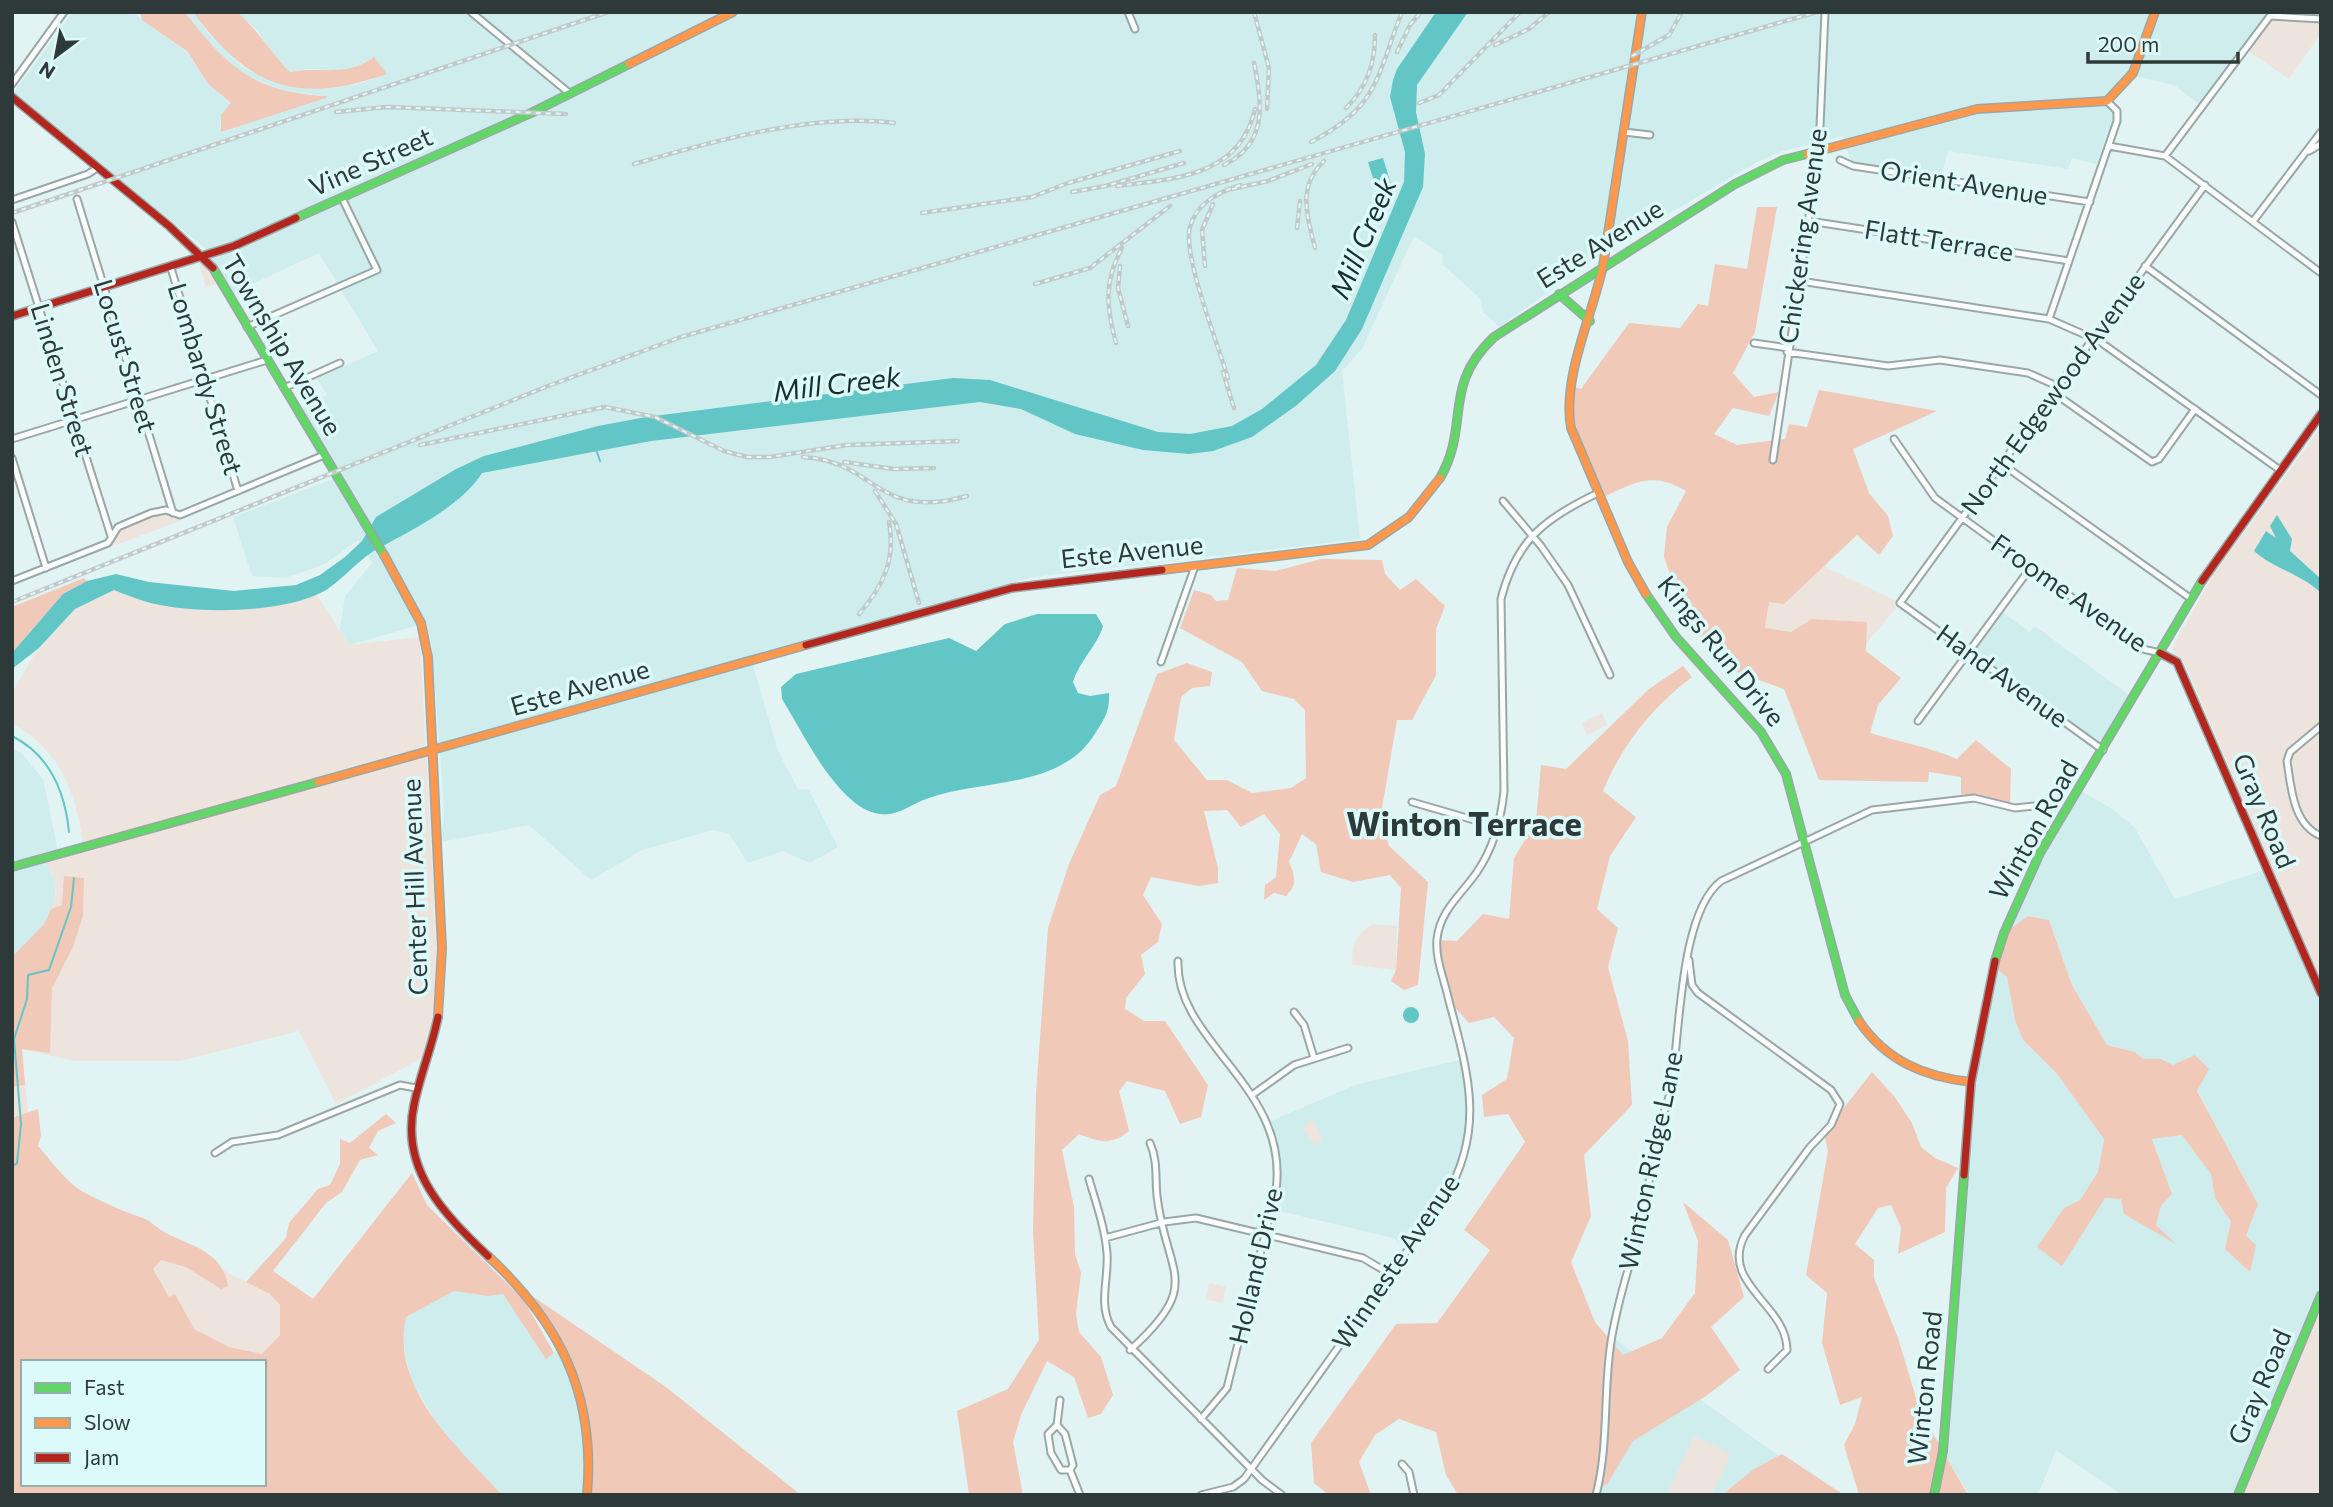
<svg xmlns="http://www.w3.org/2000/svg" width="2333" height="1507" font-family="Commissioner,sans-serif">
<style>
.built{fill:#cfeded}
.green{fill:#ede4de;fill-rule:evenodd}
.forest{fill:#f0c9b9;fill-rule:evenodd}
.water{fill:#63c6c6}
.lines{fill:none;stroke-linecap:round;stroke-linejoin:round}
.stream{stroke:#63c6c6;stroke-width:2}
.street-casing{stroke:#9aa7a7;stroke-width:9}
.fast-casing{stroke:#9aa7a7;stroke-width:10}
.slow-casing{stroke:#9aa7a7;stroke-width:10}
.jam-casing{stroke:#9aa7a7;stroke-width:10}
.street{stroke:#fbfdfd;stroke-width:5}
.fast{stroke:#63d668;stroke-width:7}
.slow{stroke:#ff974d;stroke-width:7}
.jam{stroke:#b3261e;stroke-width:7}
.rail-casing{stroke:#c3c8c8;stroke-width:4.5}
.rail{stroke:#dbfaf9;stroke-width:2;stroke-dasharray:5;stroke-linecap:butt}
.labels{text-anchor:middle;stroke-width:7;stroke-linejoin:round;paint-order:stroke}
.street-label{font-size:26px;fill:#2e3a39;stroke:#dbfaf9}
.water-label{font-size:28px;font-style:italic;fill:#192f2f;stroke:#dbfaf9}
.district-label{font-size:33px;font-weight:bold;fill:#2e3a39;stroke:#dbfaf9}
</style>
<rect width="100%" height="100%" fill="#e2f3f3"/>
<!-- built -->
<path class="built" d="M73,12H132L188,53L208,84L231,104L220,122L222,132L327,96L283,91L239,72L215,51L185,12H193L208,33L242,67L284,85H356L387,74L373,57L350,71L308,69L290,72L275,57L257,30L237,12H2321V19L2275,15L2199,104L2174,85L2126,74L2116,87L2105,94L2114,116L2096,164L2072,158L2068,169L1948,151L1941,176L1855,163L1850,159L1843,136L1783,151L1759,161L1616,244L1499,327L1483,312L1481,299L1442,264L1443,255L1414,236L1362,349L1342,371L1360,539L1033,577L750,655L778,751L798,789L809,790L838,847L810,863L783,851L748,863L728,833L713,830L642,850L591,880L529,825L441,842L444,809L432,645L426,623L349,645L340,630L345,596L372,563L358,540L325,564L285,578L252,576L233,517L341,476L301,408L327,395L317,379L378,351L319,253L231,294L204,247L13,93Z
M1999,610L2030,632L2035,626L2134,699L2103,750L1969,651Z
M12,749L21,753L43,779L59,856L49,868L56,884L54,902L44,924L12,957Z
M2078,789L2114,810L2135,828L2175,899L2267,869L2321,993V1295L2238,1495H2122L2056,1450L2038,1495H1969L1943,1451L1971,1082L1993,966L2007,977L2015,1020L2023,1040L2057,1074L2104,1139L2098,1172L2080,1200L2064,1208L2037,1247L2062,1266L2104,1198L2121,1199L2172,1242L2156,1225L2161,1206L2172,1194L2152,1138L2182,1135L2211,1174L2215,1198L2231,1223L2246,1237L2258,1204L2197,1090L2173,1066L2161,1059H2143L2135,1052L2107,1045L2072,985L2049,920L2028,916L2004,933L2013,908Z
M1464,1059L1471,1116L1458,1175L1408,1249L1393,1238L1271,1209L1277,1179L1268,1122L1358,1084Z
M454,1291L488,1296L503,1294L546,1358L554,1353H564L584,1414L587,1495H502L448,1441L411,1380L402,1336L406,1317Z
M1612,1337L1834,1495H1596Z"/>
<!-- green -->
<path class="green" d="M2268,18L2321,19V33L2289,79L2245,49Z
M205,257L221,283L206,287L198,259Z
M2321,427V981L2184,662L2173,652V646L2214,574Z
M161,510L182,520L103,550L115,529Z
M1824,566L1900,603L1866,644V622L1812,619L1791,632L1765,628L1769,601L1784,604Z
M114,590C181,613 248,615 316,594L349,645L420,637L438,979L431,1026L422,1058L336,1104L299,1031L180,1061H74L22,1049L34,1176L373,1345L419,1495H12V957C33,943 57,913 56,886C55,878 49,868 45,860L84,849C76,794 63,752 12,723V693L34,655L75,609ZM23,1362H264V1484H23Z
M1602,713L1607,725L1587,735L1581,723Z
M1373,924L1397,926L1396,970L1352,965C1352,944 1355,935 1373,924Z
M1313,1120L1323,1140L1313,1145L1302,1126Z
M1209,1283L1226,1287L1223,1303L1205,1299Z
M2321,1304V1495H2242Z
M1694,1436L1731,1454L1712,1495H1666Z"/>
<!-- forest -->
<path class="forest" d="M140,12H185C226,67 256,93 327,96L326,98L221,132V115L231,103L208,84L188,52L142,20Z
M193,12H237C258,30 271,53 290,72C323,66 345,78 374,57L387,74C297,105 249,88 193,12Z
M1757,207H1777L1755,332L1733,373L1754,397L1779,392L1769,416L1733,408L1714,434L1737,445L1785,439L1789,424L1807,427L1819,390L1937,411L1853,449L1869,493L1888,516L1893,536L1879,555L1857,535L1784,604L1769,602L1765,628L1791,632L1812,619L1867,622L1866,651L1901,678L1878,705L1870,733C1900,742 1929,747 1957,759L1976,740L2011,769L2010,804L1961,794V777L1929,772L1928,782L1819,780L1784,689L1727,669L1686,620L1664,557L1667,527L1686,491C1654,471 1634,482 1604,497C1587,460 1570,429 1574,387L1581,389L1629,323L1680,328L1698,304L1708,306L1715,264L1747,269Z
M1321,559L1382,560L1385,574L1400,590L1416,579L1445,606L1436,629V675L1412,720H1397L1381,814L1389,846L1428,882L1418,985L1404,990L1391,981L1396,970L1401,888L1390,875L1353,882L1321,872L1316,844L1302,834L1289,862C1295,876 1298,884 1286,896L1274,893L1264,900L1265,885L1276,877L1280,834L1264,814L1241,827L1227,810L1204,811L1218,868V883L1199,886L1151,877L1143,895L1162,924L1158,942L1141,955L1145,974L1126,998L1125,1009L1144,1021H1165L1208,1085L1201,1117L1180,1124L1165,1091L1127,1081L1119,1091L1129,1131C1111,1146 1099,1142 1079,1134L1062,1150L1074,1207L1075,1254L1081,1273L1076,1314L1079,1332L1101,1357L1113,1395L1101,1414L1088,1418L1074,1377L1047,1361L1021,1415L1013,1442L1023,1495H969L957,1411L1008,1389L1039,1340L1033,1231L1036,1093L1048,928L1069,864L1100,795L1116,786L1157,674L1187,663L1212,672L1210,686L1192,688L1181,697L1174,740L1207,780H1227L1252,793L1291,788L1306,778L1305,710L1294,699L1262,691L1242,662L1180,628L1194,590L1211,595L1216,601L1228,600L1237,568L1276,571Z
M84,578L87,581L63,594L12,653V607Z
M1683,666L1692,677C1652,707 1622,745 1603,791L1636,817L1610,856L1597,909L1618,928L1608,967L1628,1041L1632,1105L1584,1155L1591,1216L1571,1262L1595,1322L1623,1355L1662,1338L1695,1293L1698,1241L1683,1202L1728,1240L1744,1297L1711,1327L1740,1370L1706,1396L1633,1441L1608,1483L1590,1495H1458L1446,1475L1436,1432L1399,1419L1375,1435L1359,1462L1371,1495H1329L1314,1483L1311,1443L1396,1324L1437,1323L1490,1250L1464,1230L1525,1142L1508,1114L1484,1117L1482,1095L1507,1079L1514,1038L1494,1017L1469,1023L1449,1001L1437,940L1457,941L1483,914L1509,919L1514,858L1536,822L1541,765L1566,769L1649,689Z
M64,876L84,878L83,916L73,947L52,988L50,1053L22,1049L25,1085L12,1087V957L44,924L51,909L62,905Z
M2028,916L2049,920L2072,985L2107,1045L2135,1052L2143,1059H2161L2173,1065L2195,1055L2209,1069L2197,1091L2258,1204L2246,1236L2256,1245L2250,1272L2225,1249L2231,1222L2215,1198L2211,1174L2182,1135L2152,1139L2172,1194L2161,1206L2156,1225L2176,1244L2124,1214L2121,1199L2105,1198L2062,1266L2037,1247L2064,1208L2080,1200L2098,1172L2104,1139L2057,1074L2023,1040L2015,1020L2007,977L1993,966L2004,933Z
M1872,1072L1894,1096L1912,1123L1921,1147L1935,1158L1958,1168L1946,1188L1945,1232L1898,1254L1901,1227L1891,1205L1878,1208L1855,1244L1874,1260V1278L1898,1338L1920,1411L1968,1495H1859L1844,1445L1855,1424L1862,1397L1840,1405L1822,1343L1827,1293L1806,1275L1828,1151L1824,1133Z
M38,1109L41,1135L38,1146C53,1163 68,1185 89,1195C107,1204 125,1212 143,1218C151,1221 158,1229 166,1233C193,1247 222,1251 228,1286L221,1289L186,1267L161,1260L153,1269L169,1297L175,1294L194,1329L229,1347L262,1354L280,1335V1305L270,1294L246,1282L286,1238L289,1223L318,1189L330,1185L340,1164V1139L350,1143L386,1114L396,1123L378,1131L369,1148L378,1155L360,1160L342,1192L326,1203L273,1271L313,1299L412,1173L427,1205L524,1300L554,1353L546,1359L503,1294L488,1296L454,1291L406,1317C390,1390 458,1447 502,1495H12V1118ZM23,1362H264V1484H23Z
M522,1289L666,1387L801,1495H587L584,1414L560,1345Z
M1782,1454L1844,1495H1722L1754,1469Z"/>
<!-- water -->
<path class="water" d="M1436,12H1468L1417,85L1416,112L1425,154L1423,187L1362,329L1335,371L1297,405L1252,437L1213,451L1189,454L1143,450L1075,434L1021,409L980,402L651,441L482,473C461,506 414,529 379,548C360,558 346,576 329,588C290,614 199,614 155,604C141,601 127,595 114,590L75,609L39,648L12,669V653L63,594L87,581L116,574L149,582L234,591L296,585L320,575L345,557L362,541L376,517L456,469L484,456L598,426L646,417L953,378L990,380L1158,432L1190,434L1232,426L1262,409L1316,365L1346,320L1404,182L1405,152L1390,97L1393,80L1397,69Z
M1383,158L1391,184L1376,188L1368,162Z
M2277,515L2292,539L2290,551L2321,579V593C2302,574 2274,569 2254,551L2266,531L2276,538L2270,526Z
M1037,614H1096L1103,626C1097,646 1080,660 1073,682L1078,693L1090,696L1109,693C1110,710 1105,718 1096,732C1063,789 984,779 929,798C912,803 898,817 879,814C837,807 803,732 782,699L781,687L796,674L949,638L976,651L1005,624Z
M1403 1015a8 8 0 1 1 16 0a8 8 0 1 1-16 0Z"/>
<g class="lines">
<!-- stream -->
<path class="stream" d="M597,452L600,461
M12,736C50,755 65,792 69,832
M12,1167L17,1163L21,1124L14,1039L27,999L28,975L49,970L71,907L74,878"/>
<defs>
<path id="street" d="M471,12L568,92
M1128,12L1135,29
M12,84L64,12
M1624,132L1650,135
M2109,146L2165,156L2321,273
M2309,151L2321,144
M2165,156L2270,16L2321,19
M1840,160L1853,166L2090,202
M77,199L173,513
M12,200L88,174L97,168
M2254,220L2321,132
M1809,221L2069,261
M12,222L111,536
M2145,266L2321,395
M171,268L238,491
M1800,281L2049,319L2099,341L2280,470
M2049,319L2117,121V111L2107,101
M247,327L377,270L342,198
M1754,343L1788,348
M1787,352L1888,366L1940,360L2028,373L2059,387
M284,388L340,363
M2054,393L2152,462L2159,459L2195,409
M12,439L267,360
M1894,439L1935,498L2143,649L2160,653
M12,458L46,568
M1773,460L1819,149L1825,12
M2002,464L2190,598
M1503,501L1541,546L1568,585L1610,675
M12,581L108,543L118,527L151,513L166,510L180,515L324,455
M1161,662L1195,566
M1918,721L2031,567
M2321,726L2290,752L2287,761C2291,787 2293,825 2321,836
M2103,750L1900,603L2205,185
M1412,802L1498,827
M1689,960L1692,985L1698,993L1831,1090L1840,1104L1831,1125L1810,1147L1745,1235C1719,1284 1787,1304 1787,1350L1768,1369
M1178,961C1175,1042 1290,1087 1276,1190L1227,1388L1201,1419
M1294,1012L1304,1025L1314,1058
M1252,1095L1294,1065L1348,1048
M215,1153L232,1142L278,1135L400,1085L416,1088
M1089,1179C1096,1203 1105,1228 1107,1253C1109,1279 1098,1303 1111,1327L1262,1480L1282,1495
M1105,1238L1164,1222L1196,1218L1363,1258L1390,1274
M1130,1350C1205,1283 1166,1275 1157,1196C1155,1177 1158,1161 1150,1143
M1057,1425L1060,1400
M1402,1464L1409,1472L1414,1495
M1070,1470H1061L1051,1453L1048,1434L1057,1425L1065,1434L1073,1465L1070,1470L1080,1495
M1201,1495L1233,1487L1244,1479L1445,1198C1487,1127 1467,1070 1448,997C1444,979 1435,958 1437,939C1440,910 1462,894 1477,872C1494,847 1501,821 1504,791L1501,599C1516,540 1545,518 1598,493
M1596,1495C1609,1445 1603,1393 1611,1342C1617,1301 1631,1262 1641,1223C1649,1196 1650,1167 1655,1139C1659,1122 1668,1106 1671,1088C1680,1037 1679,913 1721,881L1872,810L1974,798L2015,808L2043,805"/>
<path id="fast" d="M296,218L531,113L629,64
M213,268L384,555
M1559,294L1590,321
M1440,478C1471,424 1441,387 1494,337L1735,184L1783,160L1807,154
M1646,594L1676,637L1761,732L1786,774L1845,995L1859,1021
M12,867L318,782
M1995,961L2004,933L2040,853L2202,581
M1934,1495L1943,1451L1964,1175
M2238,1495L2321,1295"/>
<path id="slow" d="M1642,12L1603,266C1592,317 1562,377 1571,428L1628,562L1646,594
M629,64L733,12
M1807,154L1977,109L2107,101L2133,73L2155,12
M384,555L421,623L428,657L442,948L438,1017
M1162,570L1368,545L1409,517L1440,478
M318,782L806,645
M1859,1021C1886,1061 1925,1077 1971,1082
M488,1256C560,1323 596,1395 587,1495"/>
<path id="jam" d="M12,97L169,226L213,268
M12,316L234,246L296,218
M2202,581L2321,414
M806,645L1012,588L1162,570
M2160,653L2177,662L2321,993
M438,1017C432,1047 420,1075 414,1105C400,1170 445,1215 488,1256
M1964,1175L1971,1082L1995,961"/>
</defs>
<!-- street casing -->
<use href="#street" class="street-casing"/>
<!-- fast casing -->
<use href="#fast" class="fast-casing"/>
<!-- slow casing -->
<use href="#slow" class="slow-casing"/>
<!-- jam casing -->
<use href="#jam" class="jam-casing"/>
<!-- street -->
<use href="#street" class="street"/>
<!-- fast -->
<use href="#fast" class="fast"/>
<!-- slow -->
<use href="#slow" class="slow"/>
<!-- jam -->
<use href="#jam" class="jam"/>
<defs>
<path id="rail" d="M1254,12L1269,68L1267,109
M1495,45L1529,29L1549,12
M1397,52L1410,25L1421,12
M1632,56L1669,35L1682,12
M1419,103L1439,95L1520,12
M1346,108C1367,87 1375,64 1375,35
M336,112L387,107L566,114
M1311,142C1380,106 1376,77 1402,12
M634,164C710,142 815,112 894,123
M1224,165C1267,144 1263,105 1254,63
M1117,186C1173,179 1240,177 1255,109
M1232,189L1268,181L1312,164
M1072,192L1106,186L1184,163
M12,213L608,12
M922,213L1032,197L1068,183L1180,151
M1297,228L1300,201
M1315,248C1307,215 1297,187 1324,161
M1120,266L1118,288L1128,326
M1205,266L1202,230L1213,204
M1035,284L1090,268L1170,206
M1116,343C1106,307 1104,281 1122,248
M1223,372L1234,408
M1228,378C1219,347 1182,254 1190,227C1197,202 1219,192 1241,185
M420,445L605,407L655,417L724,451L747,457H770L847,445L958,441
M803,457C877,461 876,522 967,496
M844,462L894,469L934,468
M875,491L896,524L919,603
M12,602L548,386L681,337L1817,12
M859,614C883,586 896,560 889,522"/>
</defs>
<!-- rail casing -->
<use href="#rail" class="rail-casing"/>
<!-- rail -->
<use href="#rail" class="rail"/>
</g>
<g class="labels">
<!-- street labels -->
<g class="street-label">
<text transform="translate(371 162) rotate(-24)" y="9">Vine Street</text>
<text transform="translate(1964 183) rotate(9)" y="9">Orient Avenue</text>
<text transform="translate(1803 236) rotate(-82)" y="9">Chickering Avenue</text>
<text transform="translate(1939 241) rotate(9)" y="9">Flatt Terrace</text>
<text transform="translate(1600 244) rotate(-32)" y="9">Este Avenue</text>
<text transform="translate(282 345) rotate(59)" y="9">Township Avenue</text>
<text transform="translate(125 356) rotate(73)" y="9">Locust Street</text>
<text transform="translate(205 379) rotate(73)" y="9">Lombardy Street</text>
<text transform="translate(62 380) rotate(73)" y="9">Linden Street</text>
<text transform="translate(2053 394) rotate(-54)" y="9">North Edgewood Avenue</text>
<text transform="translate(1132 552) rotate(-6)" y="9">Este Avenue</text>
<text transform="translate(2069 593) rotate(35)" y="9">Froome Avenue</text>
<text transform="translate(1721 651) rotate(51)" y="9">Kings Run Drive</text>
<text transform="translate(2002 676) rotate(36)" y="9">Hand Avenue</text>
<text transform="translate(580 688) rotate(-16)" y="9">Este Avenue</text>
<text transform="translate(2264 811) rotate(67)" y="9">Gray Road</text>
<text transform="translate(2034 830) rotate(-61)" y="9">Winton Road</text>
<text transform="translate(415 887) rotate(-92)" y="9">Center Hill Avenue</text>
<text transform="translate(1651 1161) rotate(-78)" y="9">Winton Ridge Lane</text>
<text transform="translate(1396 1262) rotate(-56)" y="9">Winneste Avenue</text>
<text transform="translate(1256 1266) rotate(-77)" y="9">Holland Drive</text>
<text transform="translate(2260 1387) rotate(-67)" y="9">Gray Road</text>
<text transform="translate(1925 1388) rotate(-84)" y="9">Winton Road</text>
</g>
<!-- water labels -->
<g class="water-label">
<text transform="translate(1363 238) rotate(-67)" y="10">Mill Creek</text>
<text transform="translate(837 384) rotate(-7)" y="10">Mill Creek</text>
</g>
<!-- district labels -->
<g class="district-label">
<text x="1464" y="836">Winton Terrace</text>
</g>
</g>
<!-- border -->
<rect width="2333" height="1507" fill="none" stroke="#2e3a39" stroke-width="28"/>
<!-- legend -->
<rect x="21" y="1360" width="245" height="126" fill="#dbfaf9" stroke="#96adac" stroke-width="2"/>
<rect x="35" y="1383" width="35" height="10" fill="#63d668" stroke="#96adac" stroke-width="2"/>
<text x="84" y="1395" font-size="21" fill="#2e3a39">Fast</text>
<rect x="35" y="1418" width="35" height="10" fill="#ff974d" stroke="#96adac" stroke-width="2"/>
<text x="84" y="1430" font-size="21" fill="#2e3a39">Slow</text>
<rect x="35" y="1453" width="35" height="10" fill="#b3261e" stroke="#96adac" stroke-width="2"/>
<text x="84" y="1465" font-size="21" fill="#2e3a39">Jam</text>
<!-- north arrow -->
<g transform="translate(56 56) rotate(212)" stroke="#dbfaf9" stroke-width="5" paint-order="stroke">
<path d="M0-5L12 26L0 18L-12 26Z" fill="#2e3a39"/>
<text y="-10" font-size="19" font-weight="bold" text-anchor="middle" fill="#2e3a39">N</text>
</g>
<!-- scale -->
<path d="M2088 52v10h150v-10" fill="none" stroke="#2e3a39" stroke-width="3.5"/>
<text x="2098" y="52" font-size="21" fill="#2e3a39" stroke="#dbfaf9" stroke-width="5" paint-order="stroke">200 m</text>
</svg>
